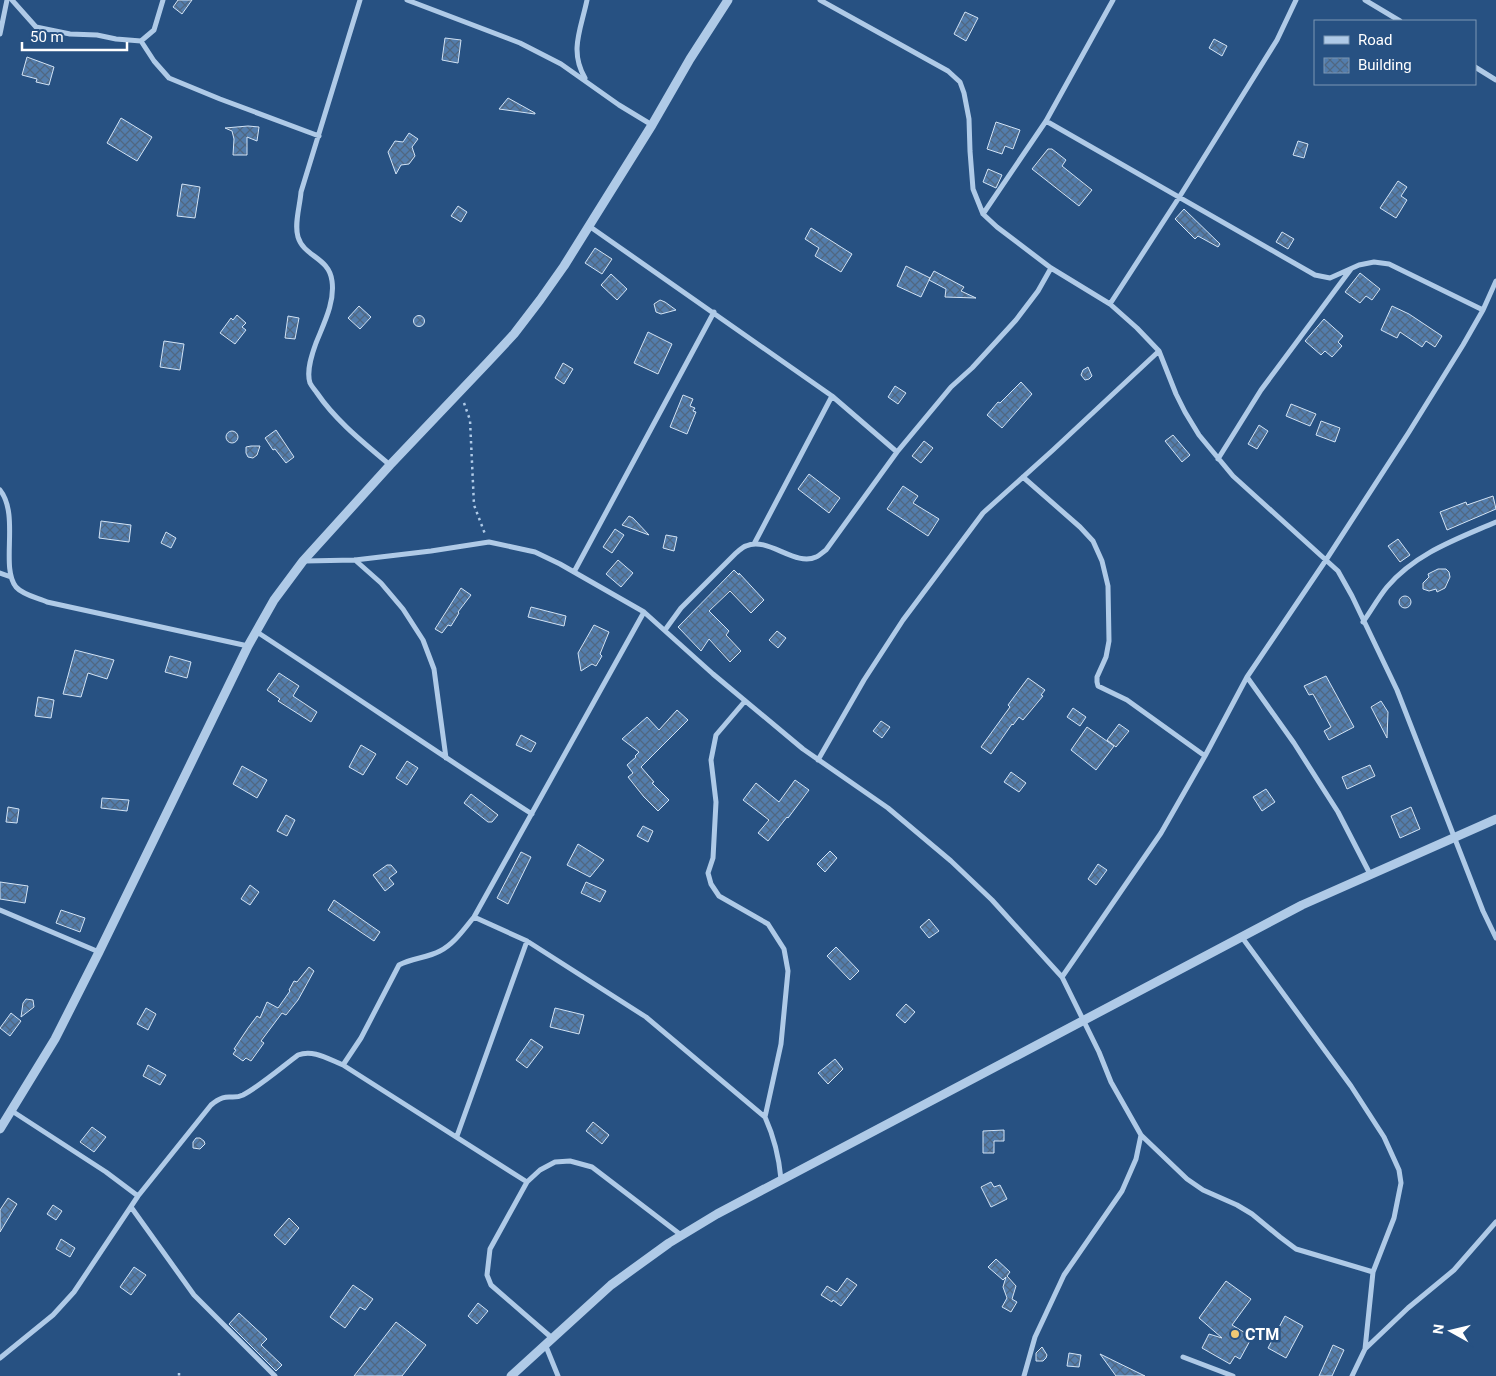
<svg xmlns="http://www.w3.org/2000/svg" width="1496" height="1376" font-family="Roboto,sans-serif">
<style>
.building{fill:url(#building-cross-hatch);stroke:#d2e3f5}
.lines{fill:none;stroke-linecap:round;stroke-linejoin:round}
.path{stroke:#afcae7;stroke-width:2.5;stroke-dasharray:2.5 4;stroke-linecap:butt}
.minor{stroke:#afcae7;stroke-width:5}
.tertiary{stroke:#afcae7;stroke-width:9}
.poi-dot{fill:#efc975;stroke:#275182;stroke-width:2}
.labels{text-anchor:middle;stroke-width:5;stroke-linejoin:round;paint-order:stroke}
.poi-label{font-size:16px;font-weight:bold;fill:#fff;stroke:#275182;text-anchor:start}
</style>
<defs>
<pattern id="building-cross-hatch" width="8" height="8" patternUnits="userSpaceOnUse" patternTransform="scale(1.25)"><rect width="8" height="8" fill="#537dac"/><path d="M0 0l8 8M0 8l8-8" fill="none" stroke="#506781"/></pattern>
</defs>
<rect width="100%" height="100%" fill="#275182"/>
<!-- building -->
<path class="building" d="M178,0H192L182,14L173,7Z
M965,12L978,18L966,41L954,34Z
M445,38L461,40L458,63L442,60Z
M1214,39L1227,46L1222,56L1209,48Z
M27,57L54,67L49,85L36,82L37,79L22,75Z
M508,98L535,113V114L499,109Z
M121,118L152,137L137,161L107,143Z
M996,122L1020,130L1013,149L1005,146L1002,154L987,149Z
M248,126L259,127L257,141L247,137V155H233L234,139L232,131L225,128Z
M409,133L418,139L412,147L415,156L409,164L401,165L396,174L388,152L395,141L403,142Z
M1298,141L1308,144L1304,158L1293,155Z
M1048,149H1052L1066,160L1062,166L1092,190L1079,206L1032,169Z
M988,169L1002,175L996,188L983,182Z
M1398,181L1407,187L1401,196L1407,200L1396,218L1380,208Z
M182,184L200,187L195,218L177,216Z
M458,206L467,212L461,222L451,216Z
M1184,209L1220,244L1218,247L1198,236L1195,239L1175,219Z
M811,228L852,254L841,272L815,256L819,248L805,239Z
M1282,232L1294,239L1288,249L1276,242Z
M595,248L612,259L602,274L585,263Z
M906,266L930,278L921,297L897,286Z
M934,271L964,287L961,291L976,298L945,297L946,289L929,280Z
M1360,273L1380,289L1372,300L1366,296L1360,303L1345,292Z
M611,274L627,289L617,300L601,285Z
M660,300L665,302L676,310L661,314L656,312L654,304Z
M359,306L371,317L360,329L348,318Z
M1392,306L1409,314L1442,336L1435,347L1426,341L1422,347L1400,332L1397,338L1381,330Z
M237,315L246,323L242,327L246,330L235,344L220,333L231,318L233,320Z
M413.5 321a5.5 5.5 0 1 1 11 0a5.5 5.5 0 1 1-11 0Z
M288,316L299,318L295,339L285,338Z
M1324,319L1343,336L1338,342L1342,346L1332,357L1325,351L1321,355L1305,341Z
M648,332L672,344L658,374L634,363Z
M164,341L184,344L180,370L160,367Z
M563,363L573,369L564,384L555,378Z
M1088,367L1092,376L1089,379L1085,380L1081,375L1083,370Z
M1021,382L1032,394L1002,428L987,415L998,402L1000,403Z
M895,386L906,393L898,404L888,397Z
M683,395L693,399L690,406L695,408L693,411L696,412L687,434L670,427Z
M1291,404L1316,414L1310,426L1286,416Z
M1321,421L1340,428L1335,442L1316,435Z
M1259,425L1268,431L1257,449L1248,444Z
M276,430L294,457L286,463L275,449L273,450L265,438Z
M226 437a6 6 0 1 1 12 0a6 6 0 1 1-12 0Z
M1173,435L1190,455L1182,462L1165,441Z
M924,441L933,448L921,463L912,456Z
M251,446H260L257,455L253,458L248,457L246,453V447Z
M809,474L840,498L829,513L798,489Z
M903,486L918,496L913,503L939,519L928,536L887,509Z
M1493,496L1496,509L1447,530L1440,512L1466,502L1467,505Z
M629,516L633,518L649,535L622,525Z
M101,521L131,525L129,542L99,538Z
M615,529L624,535L612,553L603,547Z
M166,532L176,538L171,548L161,543Z
M666,535L677,537L674,551L663,548Z
M1398,539L1410,555L1400,562L1388,546Z
M618,560L633,573L621,587L606,574Z
M1438,569H1446L1449,572L1450,577L1445,588L1437,592L1436,589L1429,591L1423,589V583L1429,577L1428,574Z
M734,570L739,575V573L764,600L751,613L730,591L709,611L729,631L726,635L741,651L730,662L709,639L701,651L678,627Z
M461,588L471,595L458,612L459,613L451,626L448,625L442,633L435,629Z
M1399 602a6 6 0 1 1 12 0a6 6 0 1 1-12 0Z
M531,607L566,616L564,626L528,617Z
M594,625L609,632L600,654L602,656L596,666L592,664L581,671L578,653Z
M777,631L786,638L778,648L769,640Z
M75,650L114,660L107,679L88,673L81,697L63,694Z
M170,656L191,662L187,678L165,672Z
M279,673L299,686L293,696L317,712L311,722L278,701L280,699L267,690Z
M1326,676L1354,727L1329,740L1324,731L1331,727L1313,694L1309,695L1304,686Z
M1028,678L1045,690L1041,695L1043,696L1023,720L1019,717L1013,725L1012,724L991,754L981,747L1010,707L1008,705Z
M38,697L54,700L51,718L35,716Z
M1381,701L1388,712L1387,738L1371,707Z
M1073,708L1086,717L1080,726L1067,717Z
M677,710L688,720L641,767L654,782L652,783L669,800L658,811L644,797L628,777L633,773L627,765L636,757L635,756L639,752L622,739L647,717L659,730Z
M881,721L890,727L882,738L873,731Z
M1119,724L1129,731L1116,747L1107,740Z
M1087,727L1114,746L1096,770L1071,750Z
M521,735L536,743L531,752L516,745Z
M361,745L376,754L363,775L349,767Z
M407,761L418,768L407,785L396,778Z
M1370,765L1375,776L1347,789L1342,777Z
M242,766L267,780L257,798L233,784Z
M1011,772L1026,783L1019,792L1004,782Z
M795,780L809,790L788,818L787,817L768,841L758,833L769,820L743,800L756,783L779,802Z
M1266,789L1275,802L1262,811L1253,797Z
M471,794L498,815L492,822H488L464,803Z
M102,798L129,800L127,811L101,808Z
M8,807L19,809L17,823L6,822Z
M1411,807L1420,829L1400,838L1391,816Z
M286,815L295,820L287,836L277,831Z
M643,826L653,831L648,842L637,836Z
M578,844L604,860L590,877L567,865Z
M830,851L837,858L825,872L817,864Z
M521,852L531,857L508,904L497,898Z
M1098,864L1107,870L1096,885L1088,879Z
M387,865H391L397,872L389,878L394,884L385,891L373,875Z
M0,882L28,886L25,903L0,899Z
M586,882L606,891L600,902L581,893Z
M250,885L259,892L250,905L241,899Z
M334,900L380,932L374,941L328,910Z
M61,910L85,918L80,932L56,923Z
M929,919L939,931L929,938L920,927Z
M836,947L859,971L850,980L827,956Z
M309,967L314,971L298,1000L286,1015L282,1013L261,1041L264,1043L251,1061L246,1058L243,1061L233,1054L236,1050L234,1049L248,1028L257,1016L260,1018L267,1002L278,1008L290,991L289,990L294,981L297,982Z
M26,999L33,1000L34,1007L21,1017L23,1003Z
M906,1004L915,1012L905,1023L896,1015Z
M146,1008L156,1014L148,1030L137,1024Z
M555,1008L584,1015L579,1034L550,1027Z
M11,1013L21,1021L10,1036L0,1028Z
M531,1039L543,1047L527,1068L516,1060Z
M835,1059L843,1069L828,1084L818,1073Z
M148,1065L166,1075L160,1085L143,1076Z
M593,1122L609,1135L602,1144L586,1131Z
M92,1127L106,1137L94,1152L80,1142Z
M1004,1130V1141H994V1153H983V1131Z
M196,1138H200L204,1141L205,1144L200,1149L193,1148V1142Z
M991,1182L994,1187L1000,1185L1007,1199L991,1207L981,1187Z
M8,1198L17,1204L0,1232V1210Z
M53,1205L62,1211L56,1220L47,1214Z
M289,1218L299,1228L285,1245L274,1235Z
M61,1239L75,1248L70,1257L56,1249Z
M996,1259L1010,1272L1007,1276L1016,1286L1012,1299L1017,1302L1011,1312L1002,1307L1007,1298L1003,1287L1006,1277L1003,1280L988,1267Z
M134,1267L146,1275L131,1295L120,1287Z
M847,1278L857,1285L841,1306L833,1300L832,1302L821,1295L827,1286L837,1292Z
M1226,1281L1251,1299L1232,1325L1252,1337L1240,1359L1235,1356L1230,1364L1202,1348L1209,1334L1222,1338L1199,1318Z
M353,1285L373,1299L365,1310L360,1307L345,1328L330,1317Z
M478,1303L488,1311L477,1324L468,1316Z
M239,1313L267,1339L261,1345L282,1365L276,1371L229,1324Z
M1285,1316L1303,1326L1286,1358L1268,1348Z
M396,1322L426,1345L402,1376H354Z
M1333,1345L1344,1350L1332,1376H1319Z
M1042,1347L1047,1355L1046,1358L1043,1361H1036V1353Z
M1069,1353L1081,1355L1079,1367L1067,1366Z
M1100,1354L1145,1376H1116Z"/>
<g class="lines">
<!-- path -->
<path class="path" d="M464,403L470,420L474,505L485,534
M179,1373V1376"/>
<!-- minor -->
<path class="minor" d="M12,0L36,27L70,34L97,35L116,39L141,41L154,30L163,0
M360,0L301,192C300,206 294,224 298,237C304,257 329,257 332,281C335,302 324,323 316,343C312,354 306,371 310,383C312,387 315,390 317,393C336,421 364,443 390,465
M407,0L520,43L561,64L619,105L652,125
M820,0L948,71L960,82L964,93L969,119L970,151L973,189L983,214L997,227L1051,268L1110,304L1137,328L1159,351L1176,394L1185,412L1199,435L1233,476L1338,571L1352,596L1397,690L1483,911L1496,938
M1365,0L1400,21
M0,34L7,0
M141,41L154,61L169,78L220,99L319,136
M1475,67L1496,80
M585,78C569,51 581,29 587,0
M1046,121L1315,275L1330,278L1359,265L1374,262L1389,264L1483,310
M983,214L1046,121L1113,0
M589,226L832,396L897,452
M1110,304L1180,196L1277,40L1296,0
M1218,459L1261,390L1351,269
M1023,477L1080,527L1093,541L1102,561L1108,586L1109,641L1106,657L1097,677V682L1098,686L1127,700L1205,756
M0,490C20,515 0,567 16,587C23,595 38,598 47,602L248,646
M754,544L832,396
M355,560L381,583L403,609L423,640L434,669L446,758
M305,561L355,560L431,551L489,542L535,552L560,564L644,612L713,674L803,749L888,808L951,861L992,900L1062,977L1099,1052L1111,1082L1141,1135L1187,1179L1203,1190L1237,1205L1252,1214L1280,1237L1296,1249L1373,1272
M574,572L714,312
M0,573L11,577
M1363,622C1371,611 1378,598 1387,587C1416,553 1457,539 1496,522
M665,630L681,608L736,553C739,551 742,547 746,546C768,536 795,567 816,557C819,556 823,552 826,550L897,452L951,387L972,368L1016,320L1038,291L1051,268
M257,632C349,692 439,754 532,814
M1247,677L1294,743L1338,812L1370,874
M745,701L716,735L711,760L716,802L713,858L708,873L711,884L719,896L768,924L784,949L788,971L781,1044L765,1117
M818,760L864,680L903,620L983,513L1053,450L1159,351
M0,910L99,952
M474,917L527,941L646,1017L765,1117C774,1137 779,1157 781,1179
M1241,936L1351,1086L1384,1137L1399,1170L1401,1183L1394,1218L1373,1272L1365,1349L1352,1376
M1062,977L1161,833L1205,756L1247,677L1326,560L1409,432L1463,345L1483,310L1496,281
M343,1065L361,1038L399,965C412,958 427,958 440,951C454,944 464,929 474,917L644,612
M12,1111L106,1172L138,1196
M457,1136L527,941
M527,1182L540,1170L555,1162L570,1161L592,1167L681,1235
M131,1207L194,1295L275,1376
M545,1344L558,1376
M1366,1348L1408,1308L1454,1270L1496,1222
M1183,1357L1233,1376
M0,1358L53,1315L74,1292L138,1196L211,1105C227,1091 231,1101 243,1095C260,1086 282,1067 298,1055C313,1049 328,1059 343,1065L527,1182L490,1249L487,1275L491,1285L552,1338
M1024,1376L1035,1337L1043,1320L1064,1275L1122,1191L1136,1159L1141,1135"/>
<!-- tertiary -->
<path class="tertiary" d="M0,1129L55,1039L99,952L248,646L274,600L303,561L390,465L488,362L514,334L540,300L564,266L652,125L690,59L728,0
M511,1376L611,1285L669,1243L717,1214L1302,905L1496,819"/>
</g>
<!-- markers -->
<circle class="poi-dot" cx="1235" cy="1334" r="5"/>
<g class="labels">
<!-- poi labels -->
<g class="poi-label">
<text x="1245" y="1340">CTM</text>
</g>
</g>
<!-- legend -->
<rect x="1314" y="20" width="162" height="65" fill="#275182" stroke="#7d97b4"/>
<rect x="1324" y="36" width="25" height="8" fill="#afcae7" stroke="#7d97b4"/>
<text x="1358" y="45" font-size="15" fill="#ffffff">Road</text>
<rect x="1324" y="58" width="25" height="15" fill="url(#building-cross-hatch)" stroke="#7d97b4"/>
<text x="1358" y="70" font-size="15" fill="#ffffff">Building</text>
<!-- north arrow -->
<g transform="translate(1451 1331) rotate(278)" stroke="#275182" stroke-width="4" paint-order="stroke">
<path d="M0-4L9 19L0 12L-9 19Z" fill="#ffffff"/>
<text y="-8" font-size="14" font-weight="bold" text-anchor="middle" fill="#ffffff">N</text>
</g>
<!-- scale -->
<path d="M22 42v8h105v-8" fill="none" stroke="#ffffff" stroke-width="2.5"/>
<text x="30" y="42" font-size="15" fill="#ffffff" stroke="#275182" stroke-width="4" paint-order="stroke">50 m</text>
</svg>
